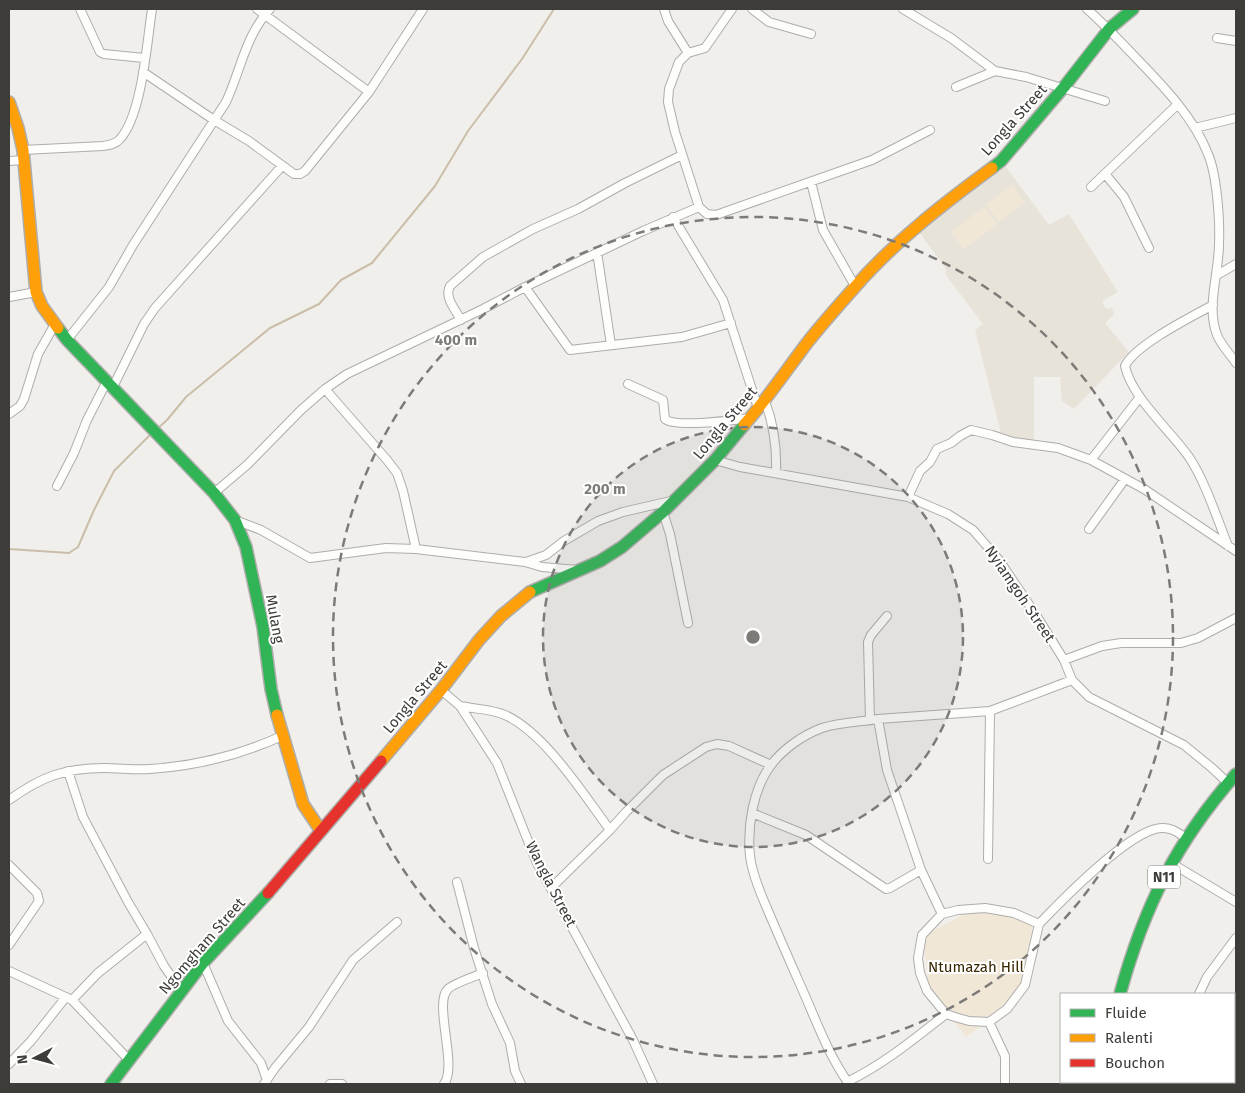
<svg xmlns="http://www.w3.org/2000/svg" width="1245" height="1093" font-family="'Fira Sans',sans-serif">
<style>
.built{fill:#e8e3d9}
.green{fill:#f0e7d7}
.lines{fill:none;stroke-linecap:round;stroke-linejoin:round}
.stream{stroke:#cabea8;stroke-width:2}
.street-casing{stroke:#aeadab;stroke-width:10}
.fast-casing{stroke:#aeadab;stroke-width:14}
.slow-casing{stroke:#aeadab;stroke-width:14}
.jam-casing{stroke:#aeadab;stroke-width:14}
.street{stroke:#fdfdfc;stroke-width:8}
.fast{stroke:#30b455;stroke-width:11}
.slow{stroke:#ff9f0a;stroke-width:11}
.jam{stroke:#e5322d;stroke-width:11}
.ring{fill:none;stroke:#7c7b78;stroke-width:2.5;stroke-dasharray:9 6}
.labels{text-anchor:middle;stroke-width:4;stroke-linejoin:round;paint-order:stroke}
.shield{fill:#fff;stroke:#777674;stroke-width:1}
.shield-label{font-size:14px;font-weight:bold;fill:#3d3c39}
.street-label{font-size:15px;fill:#3d3c39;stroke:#fff}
.park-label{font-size:15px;fill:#382600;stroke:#fff}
.centre{fill:#7c7b78;stroke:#fff;stroke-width:2.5}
.ring-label{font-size:15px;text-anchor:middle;font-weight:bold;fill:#7c7b78;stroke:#fff;stroke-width:4;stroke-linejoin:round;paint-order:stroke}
</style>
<rect width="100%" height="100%" fill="#f1efec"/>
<!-- built -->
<path class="built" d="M1006,167L1049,225L1069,214L1118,292L1102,301L1106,309L1112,308L1114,314L1105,323L1129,352L1074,409L1062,401L1060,377H1034V441L1009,436L1002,437L975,330L983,324L945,274L946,269L919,232Z"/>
<!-- green -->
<path class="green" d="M1012,185L1025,202L999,222L986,205Z
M984,207L997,224L964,249L951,232Z
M976,908L1014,914L1033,922L1023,986L1006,1008L966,1037L929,990L923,936Z"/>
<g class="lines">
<!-- stream -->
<path class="stream" d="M157,429L167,420L186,397L270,328L319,304L341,280L372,263L435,186L468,131L522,59L554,9
M9,549L69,553L78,547L94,510L114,471L151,434"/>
<defs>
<path id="street" d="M80,9L100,52L104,54L144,58
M257,9L369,92
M664,9L668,21L688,53
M732,9L705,48L688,53L679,62L669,89L668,102L675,132L699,207L707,214L716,215L872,160L930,130
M752,9L769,22L811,34
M903,9L951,38L995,71L1026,77L1105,101
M1087,9C1105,25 1121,42 1138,60C1164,87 1194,118 1208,154C1217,175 1220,221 1219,244C1219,273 1206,307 1217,335C1221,345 1230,354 1236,363
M1217,38L1236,41
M143,72L214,120L249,141L294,174H300L305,171L369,92L423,9
M956,87L995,71
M1195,128L1236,118
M23,150L103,146C110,145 116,144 120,139C142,115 147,42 152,9
M9,161L24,160
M1106,175L1124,197L1149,248
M811,182L823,230L855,286
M1091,187L1177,105
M673,217L723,300L758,408
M597,252L611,345
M1217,275L1236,264
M525,287L643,231L699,207
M9,297L36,292
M1213,305C1191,317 1135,345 1125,366C1132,398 1170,430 1189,457C1205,481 1217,518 1228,546
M461,320C455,309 444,297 450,286L483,257L533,229L578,209L625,183L682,155
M67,340L109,287L133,245L226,102C241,70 245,36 270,9
M628,384L663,400L665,419C674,428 735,420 750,418
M113,387L144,324L155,308L282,166
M325,389L387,460L397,473L403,491L416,549
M765,401C774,425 777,447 776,473
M9,414L20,406L24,399L38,354L55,324
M715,460L740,467L908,497L948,514L973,530L999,560L1036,615L1064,660L1072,680L1089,697L1184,745L1212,768L1228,783
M1091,460L1140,397
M57,486L74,453L87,420L107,381
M214,493L247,465L301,410L325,389L347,374L483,309L525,287L570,350L682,337L731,323
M908,497L920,471L930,462L937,449L951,443L960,436L971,430L992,435L1013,442L1058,448L1091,460L1144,489L1236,551
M663,512L670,534L688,623
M235,520L261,530L310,558L386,548L416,549L525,562L542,567L578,570
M1089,529L1125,479
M526,562L546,555L564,541L598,521L623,512L675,500
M1064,660L1102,646L1121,643H1181L1198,638L1236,618
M441,690L460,706L497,763L536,861L633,1040L653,1084
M460,706C474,709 492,709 505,715C545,733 584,795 610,830
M870,720L868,642L871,635L887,616
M68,771L83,817L128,902L147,934
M9,800C41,777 64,768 104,768C119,768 135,770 150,769C196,766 240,755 282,736
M752,813L806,835L886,889L890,888L921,870
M988,859L990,711
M1171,863L1236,902
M9,865L37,893L39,901L9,945
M457,882L474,948L492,1004L510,1043L515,1071L521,1084
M551,888L610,830L626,812L663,775L706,747L717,744L729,746L771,765
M985,908L1014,913L1039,924L1025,985L1007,1009L989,1022L969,1021L955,1017L946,1014L927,991L920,973L918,958L922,935L942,914L958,910Z
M942,914L921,870L902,814L887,770L878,719L990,711L1072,680
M1039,924C1061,901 1130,830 1161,828C1170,827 1177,832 1185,837
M203,963L228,1021L261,1063L267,1080
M9,971L72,1000L129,1060
M1199,994L1207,977L1236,938
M72,1000L98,973L147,934L164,966L181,990
M989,1022L1005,1056V1084
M9,1064L31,1041L66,997
M847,1082C884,1064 914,1039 946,1014
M264,1084L275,1068L309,1027L353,960L397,922
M330,1084H342
M444,1084C458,1066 433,1003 448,989C452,984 476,976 483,973
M849,1084C827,1053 815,1017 799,982C788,957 777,932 766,906C759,890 752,873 750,856C747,827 753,789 771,765C783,749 803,735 822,728C840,722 860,722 878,719"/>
<path id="fast" d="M992,168L1001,161L1064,87L1110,28L1133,9
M58,328L67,340L214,493L235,520L246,547L263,627L271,689L277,715
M530,592L600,561L622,547L663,512L715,460L744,425
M1120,994C1144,907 1176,842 1236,774
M111,1084L203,963L268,893"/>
<path id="slow" d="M9,102L18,128L23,150L36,292L42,306L58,328
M744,425C767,399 786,371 807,343C822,324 838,306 854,288C894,242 943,204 992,168
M277,715L303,804L321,831
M381,761L441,690L479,640L501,616L530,592
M1108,1082V1084"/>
<path id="jam" d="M268,893L381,761"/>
</defs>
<!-- street casing -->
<use href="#street" class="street-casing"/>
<!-- fast casing -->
<use href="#fast" class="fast-casing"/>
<!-- slow casing -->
<use href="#slow" class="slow-casing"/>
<!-- jam casing -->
<use href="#jam" class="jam-casing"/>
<!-- street -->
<use href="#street" class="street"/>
<!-- fast -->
<use href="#fast" class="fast"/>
<!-- slow -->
<use href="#slow" class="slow"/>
<!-- jam -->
<use href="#jam" class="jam"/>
</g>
<!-- distance rings -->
<circle cx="753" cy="637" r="210" fill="#7c7b78" fill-opacity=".12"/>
<g class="ring">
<circle cx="753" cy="637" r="210"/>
<circle cx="753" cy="637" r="420"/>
</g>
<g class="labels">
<!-- shield labels -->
<rect class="shield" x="1148" y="865.5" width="32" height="23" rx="4"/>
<g class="shield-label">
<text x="1164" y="882">N11</text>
</g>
<!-- street labels -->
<g class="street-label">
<text transform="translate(1014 120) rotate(-48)" y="5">Longla Street</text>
<text transform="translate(725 423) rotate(-50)" y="5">Longla Street</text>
<text transform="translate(1020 594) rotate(56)" y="5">Nyiamgoh Street</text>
<text transform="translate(275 619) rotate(80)" y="5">Mulang</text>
<text transform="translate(415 697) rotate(-50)" y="5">Longla Street</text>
<text transform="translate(551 884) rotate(63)" y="5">Wangla Street</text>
<text transform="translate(202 946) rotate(-49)" y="5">Ngomgham Street</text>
</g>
<!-- park labels -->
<g class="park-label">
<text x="976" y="972">Ntumazah Hill</text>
</g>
</g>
<circle cx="753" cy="637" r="8" class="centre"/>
<g class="ring-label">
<text x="456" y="345">400 m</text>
<text x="605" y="494">200 m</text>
</g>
<!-- border -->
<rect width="1245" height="1093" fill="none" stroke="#3d3c39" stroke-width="20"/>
<!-- legend -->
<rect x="1060" y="993" width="175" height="90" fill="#ffffff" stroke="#b1b1b0"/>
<rect x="1070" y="1009" width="25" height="8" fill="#30b455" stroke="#b1b1b0"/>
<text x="1105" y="1018" font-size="15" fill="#3d3c39">Fluide</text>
<rect x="1070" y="1034" width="25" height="8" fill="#ff9f0a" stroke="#b1b1b0"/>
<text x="1105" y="1043" font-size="15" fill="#3d3c39">Ralenti</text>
<rect x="1070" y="1059" width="25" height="8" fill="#e5322d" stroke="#b1b1b0"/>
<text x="1105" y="1068" font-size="15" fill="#3d3c39">Bouchon</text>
<!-- north arrow -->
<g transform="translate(35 1058) rotate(264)" stroke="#ffffff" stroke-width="4" paint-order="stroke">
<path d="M0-4L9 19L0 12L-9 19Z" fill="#3d3c39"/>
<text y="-8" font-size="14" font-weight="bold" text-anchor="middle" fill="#3d3c39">N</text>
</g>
</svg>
